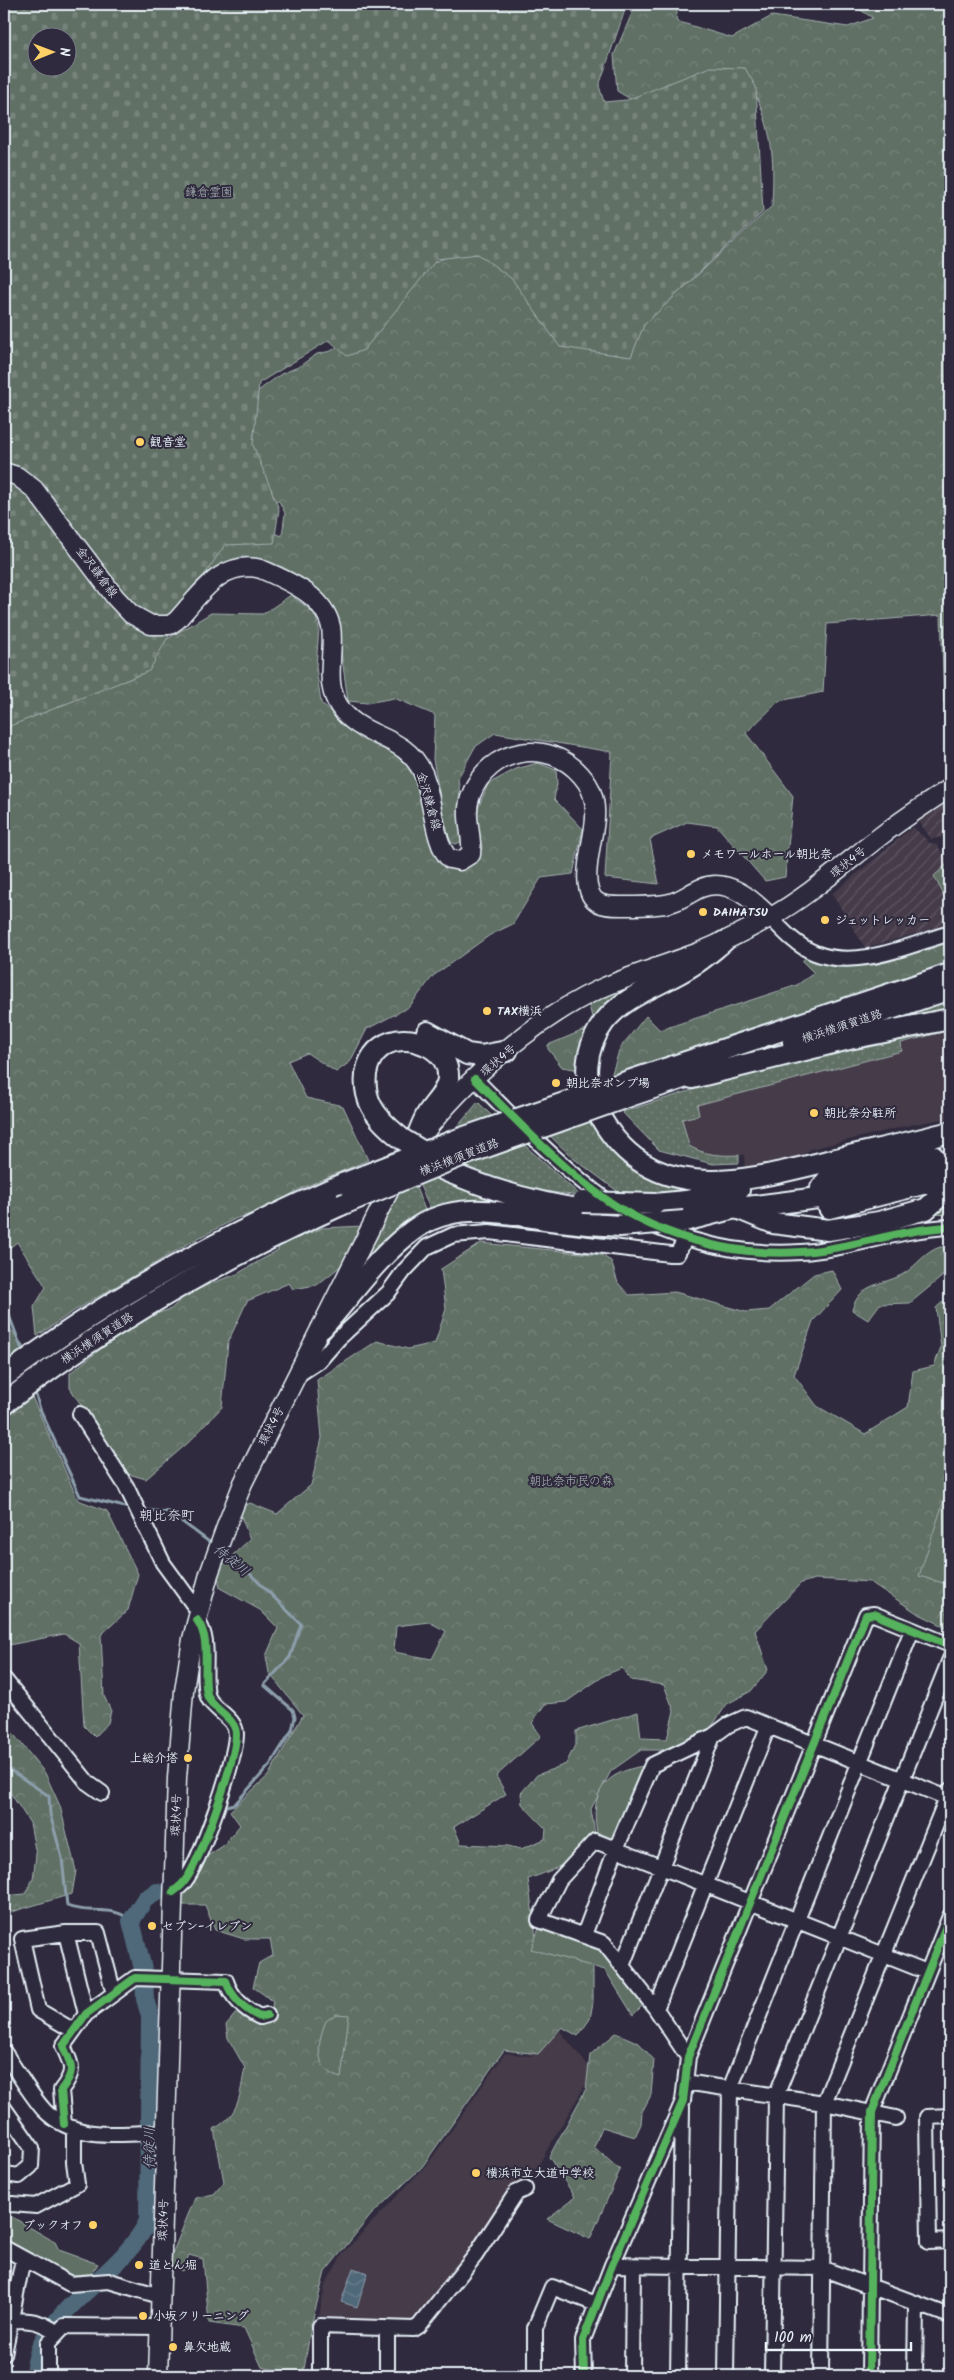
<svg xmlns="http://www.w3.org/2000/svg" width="954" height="2380" font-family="Kalam,'Klee One',sans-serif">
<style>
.built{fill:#453a49}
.industrial{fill:url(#industrial-furrows)}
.grass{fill:url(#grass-dots);stroke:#a4b0ae}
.forest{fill:url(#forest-crowns);stroke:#a4b0ae;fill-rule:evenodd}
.cemetery{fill:url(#cemetery-stones);stroke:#a4b0ae;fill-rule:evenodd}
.park{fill:#606f65;stroke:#a4b0ae}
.water{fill:url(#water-waves);stroke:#8d9fac}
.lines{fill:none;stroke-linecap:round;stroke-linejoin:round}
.stream{stroke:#8d9fac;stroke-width:3}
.river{stroke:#50687a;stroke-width:18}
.minor-casing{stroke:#e8f1f8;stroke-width:18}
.major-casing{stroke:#e8f1f8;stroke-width:21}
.highway-casing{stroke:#e8f1f8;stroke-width:24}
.minor{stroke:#2f2a3d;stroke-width:14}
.major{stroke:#2f2a3d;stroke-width:18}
.highway{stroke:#2f2a3d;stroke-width:20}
.highway-bridge-casing{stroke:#e8f1f8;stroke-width:24;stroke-linecap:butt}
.highway-bridge{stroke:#2f2a3d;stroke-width:20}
.cycleway-casing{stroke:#2f2a3d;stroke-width:11}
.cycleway{stroke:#56b35d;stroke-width:8}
.poi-dot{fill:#ffd166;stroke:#2f2a3d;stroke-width:2}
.labels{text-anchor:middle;stroke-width:4;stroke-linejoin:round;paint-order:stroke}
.park-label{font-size:12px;fill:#abb6b6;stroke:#2f2a3d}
.poi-label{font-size:12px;font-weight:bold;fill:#e8f1f8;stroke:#2f2a3d;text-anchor:start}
.street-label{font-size:12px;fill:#e8f1f8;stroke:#2f2a3d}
.neighbourhood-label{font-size:14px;fill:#e8f1f8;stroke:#2f2a3d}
.water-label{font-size:14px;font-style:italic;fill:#abbac6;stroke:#2f2a3d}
</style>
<defs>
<pattern id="industrial-furrows" width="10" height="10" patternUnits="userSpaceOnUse" patternTransform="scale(1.25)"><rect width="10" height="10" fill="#453a49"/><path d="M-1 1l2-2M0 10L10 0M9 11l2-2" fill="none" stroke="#605764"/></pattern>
<pattern id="grass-dots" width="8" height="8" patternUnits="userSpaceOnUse" patternTransform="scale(1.25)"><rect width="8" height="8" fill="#606f65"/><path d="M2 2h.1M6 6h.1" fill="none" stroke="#77847c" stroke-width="1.8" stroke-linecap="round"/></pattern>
<pattern id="forest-crowns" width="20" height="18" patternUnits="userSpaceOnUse" patternTransform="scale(1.25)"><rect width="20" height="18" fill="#606f65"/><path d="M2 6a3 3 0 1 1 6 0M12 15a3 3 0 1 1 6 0" fill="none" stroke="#77847c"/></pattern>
<pattern id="cemetery-stones" width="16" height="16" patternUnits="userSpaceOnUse" patternTransform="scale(1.25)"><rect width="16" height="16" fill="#606f65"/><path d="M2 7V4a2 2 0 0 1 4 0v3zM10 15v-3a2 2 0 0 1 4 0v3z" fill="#77847c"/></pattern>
<pattern id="water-waves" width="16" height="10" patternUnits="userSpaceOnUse" patternTransform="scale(1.25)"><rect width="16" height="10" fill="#50687a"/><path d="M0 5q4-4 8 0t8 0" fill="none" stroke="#697e8e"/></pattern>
</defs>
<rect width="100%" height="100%" fill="#2f2a3d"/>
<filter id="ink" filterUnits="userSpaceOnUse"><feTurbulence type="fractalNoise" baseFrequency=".02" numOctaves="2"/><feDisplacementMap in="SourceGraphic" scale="10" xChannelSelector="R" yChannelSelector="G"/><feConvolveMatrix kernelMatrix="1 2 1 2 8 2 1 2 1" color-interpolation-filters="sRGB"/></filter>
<g filter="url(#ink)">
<!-- built -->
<path class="built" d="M950,1030V1118L915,1124L811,1149L782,1168L745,1170L744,1155L723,1156L701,1153L689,1146L681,1119L699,1115L697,1105L901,1051V1044Z
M560,2031L589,2067L590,2077L526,2186L471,2254L447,2279L413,2322H335L331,2318L319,2316L325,2285L343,2253L430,2161L505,2053L531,2056Z"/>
<!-- industrial -->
<path class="industrial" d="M950,794V836L931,839L918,820L924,812Z
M913,827L930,843L937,845L949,862L934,876L950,907V924L865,948L832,894Z"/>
<!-- grass -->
<path class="grass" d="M656,977L598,1015L592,1017L589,1006L612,990Z
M950,1000V1014L892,1025L890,1020L897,1017Z
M950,1025V1030L901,1043L902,1051L697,1105L699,1115L682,1119L689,1146C705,1155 720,1156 739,1155V1163L713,1164L659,1150L622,1112L808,1054Z
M478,1102L493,1117L453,1132Z
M595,1119L646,1170L740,1186L628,1199L573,1158L547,1133Z
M521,1142L581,1196C540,1192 500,1182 462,1164Z
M439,1173L558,1211L433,1214L420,1186L422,1181Z
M414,1183L428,1217L342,1299L397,1190Z"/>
<!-- forest -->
<path class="forest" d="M636,4H678L676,21L732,38L772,16L848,27L873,18L856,7L846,4H950V708L944,703L941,615L827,624L823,692L779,701L746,733L793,796L785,877L765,881L717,826L687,822L650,839L659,884L605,878L612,752L495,733L475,747L458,778L465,840L456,844L448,841L433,759L435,715L394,698L367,703L348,701L336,616L282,574L224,566L184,589L231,516L282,536L285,513L279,501L261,503L248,451L254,394L281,374L298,367L317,354L331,351L367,326L416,269L458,253L478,254L637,331L772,206C774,163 774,136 756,95L726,108L662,118L617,91L614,55Z
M291,595L315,614L319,628L316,667L321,703L359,738L405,759L418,779L433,850L444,866L462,869L478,857L482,848L475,816L488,784L516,769L538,763L556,770L557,784L554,799L583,829L573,874L541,878L513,924L490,935L433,976L409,1007L367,1029L350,1062L336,1072L307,1053L288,1061L306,1098L343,1106L368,1160L300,1189L266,1209L237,1218L191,1242L74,1311L37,1336L34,1307L46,1287L17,1242L8,1249L4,1255V636L91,684L211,613L263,614Z
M949,862L950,863V907L934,876Z
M950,942V961L853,1000L614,1080L612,1073L620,1048L646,1016L660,1030L797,985L814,973L802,961L810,955L885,960Z
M596,1025L582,1073L574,1069L562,1067L548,1049V1045Z
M950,1197V1215L931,1214Z
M363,1226L342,1265L317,1285L293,1289L289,1283L247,1301L228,1342L222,1407L189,1442L146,1479L125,1473L70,1388V1373L138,1320L171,1309L190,1291L237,1274L278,1250V1246L322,1228Z
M481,1243L601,1255L611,1261L618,1283L629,1295L675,1292L746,1312L769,1310L814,1274L832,1270L842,1290L813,1321L794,1375L817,1406L865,1434L908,1407L913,1371L934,1366L941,1347L936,1308L950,1295V1629L917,1613L870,1582L815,1579L801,1583L755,1631L768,1670L751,1691L727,1704L708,1732L663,1750H641L611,1771L591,1809L595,1834C578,1860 557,1869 528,1879L537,1945L593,1961V2002L590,2019L578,2036L562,2027L538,2054L504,2050L422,2167L371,2215L325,2272L311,2326L303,2376L262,2367L244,2328L209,2323L203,2259L189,2255L182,2271L168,2264L195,2198L214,2194L224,2182L214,2129C241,2113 239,2096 245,2068L228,2038L226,2025L237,2012L270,2017L273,2001L253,1987L259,1963L273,1955L270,1939H244L215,1930L205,1905H181L185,1870L223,1846L240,1825L230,1811L268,1776L303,1715L269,1673L266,1656L278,1628L260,1610L220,1588L217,1570L250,1539L238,1509L250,1503L277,1514L311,1485L322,1438L317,1380L377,1341L408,1349L435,1343L446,1309L441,1269ZM429,1622L446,1631L432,1659L394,1652L396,1626ZM622,1668L631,1680L664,1685L674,1711L667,1739L641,1738L638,1712L576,1731V1743L566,1764L537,1775L521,1793L522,1804L546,1829L545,1839L521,1849L508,1846L461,1844L454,1827L506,1794L496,1776L541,1736L532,1723L545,1704L566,1702L605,1675Z
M940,1247H950V1284L944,1275L910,1303L880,1304L868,1320L852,1310C860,1281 884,1286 905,1273C917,1265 925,1252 940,1247Z
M4,1320L25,1349L4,1362Z
M32,1397L78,1500L107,1511L138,1574L128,1610L101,1635L104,1696L111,1711L108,1723L95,1737L84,1726L79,1643L64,1634L4,1646V1418Z
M4,1726L11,1731L45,1773L60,1806L76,1871L72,1894L8,1913L4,1912V1896L25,1894L33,1879L36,1855L30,1823L4,1783Z
M616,2033L639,2043L654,2060L651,2095L642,2112L641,2124L635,2137L602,2127L594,2147L620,2170L590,2239L547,2219L575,2197L549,2157L586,2089L590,2055Z"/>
<!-- cemetery -->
<path class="cemetery" d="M4,4H627L599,86L604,102L627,100L710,67L745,68L756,87L763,212L644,325L631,357L560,347L512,279L478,254L437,259L364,350L347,356L329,340L259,383L253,445L279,509L274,543L225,545L196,587L149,671L10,726L4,736ZM38,38H68V68H38Z"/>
<!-- park -->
<path class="park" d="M950,1482V1585L919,1576Z
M643,1766L614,1839L597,1832C590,1792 604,1773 643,1766Z
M541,1923L604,1946L644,2004L633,2015L605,1970L531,1949Z
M336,2014L349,2015L341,2078C313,2071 317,2042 326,2021Z
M4,2214H7L55,2242L59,2250L98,2264L91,2274L69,2275L4,2238Z"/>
<!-- water -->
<path class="water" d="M353,2268L368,2273L357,2307L341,2302Z"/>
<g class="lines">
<!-- stream -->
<path class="stream" d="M4,1302L24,1355
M34,1389L40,1409L80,1496L133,1509
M142,1510L169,1512L212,1544
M4,1766L49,1796L50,1814L62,1858L67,1906C87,1915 114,1904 131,1921
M222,1807L235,1804L270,1765L292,1730L295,1717L293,1710L264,1685L290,1657L301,1624L242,1566L223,1552
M198,1839L208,1810H211"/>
<!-- river -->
<path class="river" d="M33,2376C36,2364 37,2350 44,2339C69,2296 126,2267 148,2221L150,2016L145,1999L144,1973L131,1921L145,1899L157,1892"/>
<defs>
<path id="minor" d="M770,917C783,931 797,946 815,953C858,970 909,945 950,933
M475,1079C513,1117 552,1158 594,1191C652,1235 729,1257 801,1252C852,1249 899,1229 950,1227
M296,1376L319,1361L339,1338L388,1293L404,1271L427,1247L453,1235L489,1232L670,1254H677L686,1238
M80,1414L126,1486L163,1563L198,1611
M4,1679L88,1783L102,1793
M173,1892C177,1889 181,1886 184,1882C200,1863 236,1759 236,1734C236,1717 210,1709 207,1694C202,1670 212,1641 197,1620
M66,1933L86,2014
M584,1935L616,1849L652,1765L713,1736L728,1725L746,1717L950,1799
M622,1966L713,1736
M656,2009L768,1727
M74,2031L38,2010L22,1939L66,1933H98L114,1994
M4,2052C17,2071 29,2093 44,2110C76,2143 125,2133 166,2132
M688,2057L656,2009L604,1943L539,1920L559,1880L595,1841L927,1972
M685,2082L824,2103L896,2118
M4,2108L32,2148L31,2166L19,2176L4,2174
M950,2116L927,2117L929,2242L950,2241
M64,2124L61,2090C76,2071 72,2066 63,2046L86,2014L135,1978L226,1981C231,1997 245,2010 260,2017L267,2015
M4,2206L12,2204L36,2206L77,2184L74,2162V2129
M4,2248L70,2284L109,2281L160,2296
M612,2265L821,2268L950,2316
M4,2320C25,2320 40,2319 57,2333
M4,2354L23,2259
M48,2376V2343L64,2326L158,2327
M320,2376V2326L414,2329L419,2326L475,2256L516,2193L525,2189
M387,2376V2328
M535,2376V2328L552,2287L596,2304
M584,2376L583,2340L612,2265L683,2101L688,2057L866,1615L874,1614L950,1645
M632,2376L633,2267
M678,2376L682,2107
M726,2376L730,2089L912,1630
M772,2376L776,2096L950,1659
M821,2376L824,2103L950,1790
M869,2376L872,2112L950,1916
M915,2376L916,2305"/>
<path id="major" d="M4,472L17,476L34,489L115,597L131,614L151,625H170L177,620C200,595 221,559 261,569C288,581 324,595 331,627C333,639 331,651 331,662C330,678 330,692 339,706C361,740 404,732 423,773C432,793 434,847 450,859L460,861L471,854C473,834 463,815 471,795C488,748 548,737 581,775C591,786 596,801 595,817C595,838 575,891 599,903C607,907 620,906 629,906C642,906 657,906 670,903C682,900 691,892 701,888C728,877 753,900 770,917
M422,1136C463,1081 539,1016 602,988C634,974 668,964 701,951C725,942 747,930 769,918C810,895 844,864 882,835C904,818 927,803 950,788
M158,2376L177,1778L184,1691L192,1639L209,1574L227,1524L243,1483L396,1177"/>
<path id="highway" d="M723,942C713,950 703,959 693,965C663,985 627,993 604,1022C584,1049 582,1082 597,1111C649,1212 749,1180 836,1159C874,1150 913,1142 950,1132
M427,1032L467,1054L481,1056L507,1051
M793,1042L950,989
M692,1078L849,1039L950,1019
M623,1083L950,974
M627,1097L704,1071
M402,1139C387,1127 371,1113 367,1094C358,1052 393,1027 430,1047C442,1054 449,1065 448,1079C446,1095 432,1104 425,1118C420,1128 416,1140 412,1150
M426,1162C479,1187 531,1203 590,1211
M821,1188L828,1179L917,1153L933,1156
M655,1204L686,1201L739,1190
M829,1208L950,1177
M739,1209L773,1223L828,1230L879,1222L926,1209L950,1187
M684,1221L731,1209L818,1198L950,1161
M322,1328C351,1296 377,1257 412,1231C454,1199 504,1213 551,1220C574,1223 597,1225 620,1226
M4,1377C109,1297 224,1236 345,1183
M4,1404C107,1323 221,1259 341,1205"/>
</defs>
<!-- minor casing -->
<use href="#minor" class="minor-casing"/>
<!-- major casing -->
<use href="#major" class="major-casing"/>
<!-- highway casing -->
<use href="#highway" class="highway-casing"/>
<!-- minor -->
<use href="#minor" class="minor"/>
<!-- major -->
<use href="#major" class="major"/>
<!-- highway -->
<use href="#highway" class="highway"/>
<defs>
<path id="highway-bridge" d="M402,1139L430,1156
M345,1183L456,1140L623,1083
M583,1202L655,1204
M341,1205L461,1156L627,1097
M620,1226L684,1221"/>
</defs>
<!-- highway-bridge casing -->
<use href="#highway-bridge" class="highway-bridge-casing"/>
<!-- highway-bridge -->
<use href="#highway-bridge" class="highway-bridge"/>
<defs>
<path id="cycleway" d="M475,1079C513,1117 552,1158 594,1191C652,1235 729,1257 801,1252C852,1249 899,1229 950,1227
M173,1892C177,1889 181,1886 184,1882C200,1863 236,1759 236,1734C236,1717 210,1709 207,1694C202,1670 212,1641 197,1620
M64,2124L61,2090C76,2071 72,2066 63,2046L86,2014L135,1978L226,1981C231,1997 245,2010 260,2017L267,2015
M584,2376L583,2340L612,2265L683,2101L688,2057L866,1615L874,1614L950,1645
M869,2376L872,2112L950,1916"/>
</defs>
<!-- cycleway casing -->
<use href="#cycleway" class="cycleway-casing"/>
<!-- cycleway -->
<use href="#cycleway" class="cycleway"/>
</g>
</g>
<!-- markers -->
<g class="poi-dot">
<circle cx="140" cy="442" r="5"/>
<circle cx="691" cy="854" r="5"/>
<circle cx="703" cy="912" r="5"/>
<circle cx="825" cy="920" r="5"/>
<circle cx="487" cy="1011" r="5"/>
<circle cx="556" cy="1083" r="5"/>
<circle cx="814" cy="1113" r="5"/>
<circle cx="188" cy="1758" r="5"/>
<circle cx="152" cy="1926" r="5"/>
<circle cx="476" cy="2173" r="5"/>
<circle cx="93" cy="2225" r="5"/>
<circle cx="139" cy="2265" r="5"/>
<circle cx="143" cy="2316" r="5"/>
<circle cx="173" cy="2347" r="5"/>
</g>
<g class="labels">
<!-- park labels -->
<g class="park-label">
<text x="209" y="196">鎌倉霊園</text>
<text x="571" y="1485">朝比奈市民の森</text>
</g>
<!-- poi labels -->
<g class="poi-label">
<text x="150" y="446">観音堂</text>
<text x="701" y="858">メモワールホール朝比奈</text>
<text x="713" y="916">DAIHATSU</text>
<text x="835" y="924">ジェットレッカー</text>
<text x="497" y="1015">TAX横浜</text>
<text x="566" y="1087">朝比奈ポンプ場</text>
<text x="824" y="1117">朝比奈分駐所</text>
<text x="178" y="1762" text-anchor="end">上総介塔</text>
<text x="162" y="1930">セブン-イレブン</text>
<text x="486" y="2177">横浜市立大道中学校</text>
<text x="83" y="2229" text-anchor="end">ブックオフ</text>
<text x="149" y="2269">道とん堀</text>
<text x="153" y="2320">小坂クリーニング</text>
<text x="183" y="2351">鼻欠地蔵</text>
</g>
<!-- street labels -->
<g class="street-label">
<text transform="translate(97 572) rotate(53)" y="4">金沢鎌倉線</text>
<text transform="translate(429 801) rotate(74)" y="4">金沢鎌倉線</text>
<text transform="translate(848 862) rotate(-39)" y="4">環状4号</text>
<text transform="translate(842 1026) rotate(-18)" y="4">横浜横須賀道路</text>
<text transform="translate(498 1060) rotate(-41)" y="4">環状4号</text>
<text transform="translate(459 1157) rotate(-21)" y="4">横浜横須賀道路</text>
<text transform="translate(97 1338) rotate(-33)" y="4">横浜横須賀道路</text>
<text transform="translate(271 1426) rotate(-63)" y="4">環状4号</text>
<text transform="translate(176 1815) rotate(-88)" y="4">環状4号</text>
<text transform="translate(163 2220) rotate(-88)" y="4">環状4号</text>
</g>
<!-- neighbourhood labels -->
<g class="neighbourhood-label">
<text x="167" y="1520">朝比奈町</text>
</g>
<!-- water labels -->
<g class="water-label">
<text transform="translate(232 1560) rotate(39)" y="5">侍従川</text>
<text transform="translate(149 2148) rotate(-90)" y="5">侍従川</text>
</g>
</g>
<!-- margin -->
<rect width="954" height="2380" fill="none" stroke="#2f2a3d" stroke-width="20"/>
<rect x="10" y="10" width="934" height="2360" fill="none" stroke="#e8f1f8" stroke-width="2" filter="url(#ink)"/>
<!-- north arrow -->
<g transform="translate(52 52) rotate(89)"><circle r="24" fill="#2f2a3d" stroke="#797a88"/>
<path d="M0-4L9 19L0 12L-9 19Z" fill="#ffd166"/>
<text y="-8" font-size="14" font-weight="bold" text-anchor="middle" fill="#e8f1f8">N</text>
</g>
<!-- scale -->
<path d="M766 2342v8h145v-8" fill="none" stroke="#e8f1f8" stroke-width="2.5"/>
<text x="774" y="2342" font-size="15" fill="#e8f1f8" stroke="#2f2a3d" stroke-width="4" paint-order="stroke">100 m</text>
</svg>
